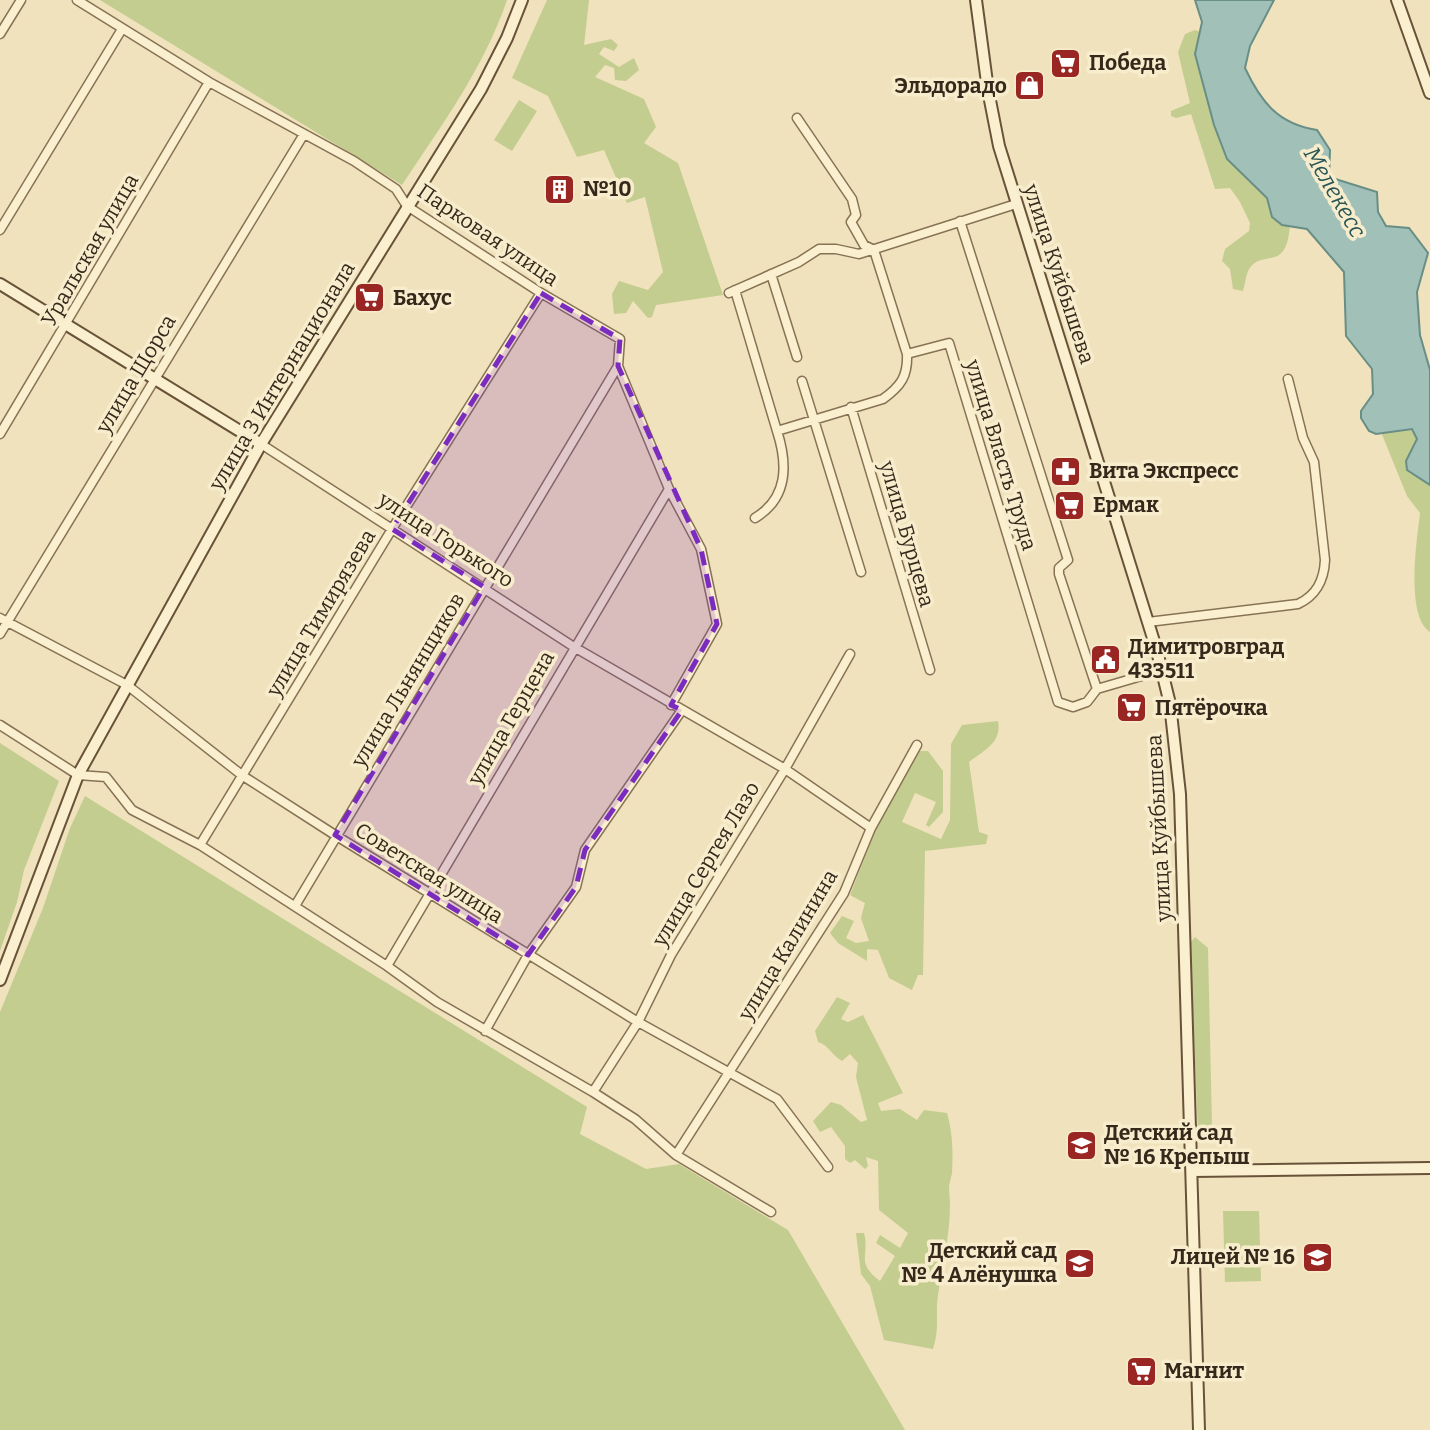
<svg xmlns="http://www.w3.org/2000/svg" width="1430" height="1430" font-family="Bitter,serif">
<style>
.green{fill:#c4cd90}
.water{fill:#a0c0b8;stroke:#688e86;stroke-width:2}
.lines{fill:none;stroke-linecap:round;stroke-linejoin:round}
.street-casing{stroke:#877255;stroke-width:11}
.secondary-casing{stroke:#695338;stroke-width:14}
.street{stroke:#faefcf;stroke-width:8}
.secondary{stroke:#faefcf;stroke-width:10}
.marked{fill:#7b2cbf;fill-opacity:0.2;stroke:#7b2cbf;stroke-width:5;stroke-dasharray:14 9;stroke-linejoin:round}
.labels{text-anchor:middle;stroke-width:7;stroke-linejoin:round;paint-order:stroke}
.poi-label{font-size:21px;font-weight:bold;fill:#36291b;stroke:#f7eccc;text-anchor:start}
.street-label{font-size:21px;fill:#36291b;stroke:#f7eccc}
.water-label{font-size:23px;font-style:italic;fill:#295655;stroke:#f7eccc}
</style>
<rect width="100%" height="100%" fill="#efe2bc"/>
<!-- green -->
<path class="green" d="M100,0H507C484,68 441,126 402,185Z
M547,0H589L584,45L611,39L618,45L614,51L604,47L599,54L619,67L634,58L639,70L626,81L615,80L614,68L605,65L595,77L644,99L656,127L644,143L678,163L723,295L656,305L652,317L648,318L633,301L626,313L614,314L612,294L619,281L648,290L663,272L645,197L627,203L604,150L577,157L548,96L512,78Z
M1195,30L1200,32L1195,54L1214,125L1227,158L1267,198L1272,217L1282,224H1290C1287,274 1263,248 1249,269C1246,274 1245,285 1243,291L1233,289L1230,269L1222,261L1225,249L1249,231L1250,223L1240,202L1230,188L1215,189L1191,114L1176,118L1171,116V111L1190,103L1178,52L1185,34Z
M519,100L537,111L512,151L494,140Z
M1412,429L1417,439L1407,461V470L1430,485V632C1405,616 1417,539 1420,513L1407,496L1381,432Z
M998,721C1002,743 984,750 969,762L979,832L988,835L986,844L925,851L923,975H918L912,990L889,978L878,950L867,949V961L838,943L830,933L842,916L854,921L846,938L856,943L869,941L861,918L865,903L850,895L876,829L918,751H928L943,771V812L929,827L926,825L936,802L915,793L902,822L941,839L950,820L951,744L962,725Z
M0,743L59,781L24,870L17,902L0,951Z
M85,796L587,1107L580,1134L646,1169L679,1164L788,1230L905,1430H0V1012L43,908L70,828Z
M1195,937L1208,948L1212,1126L1209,1136L1198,1134L1190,943Z
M837,997L850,1003L841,1019L848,1022L863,1015L903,1093L878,1103L881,1111L900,1109L917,1120L924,1110L947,1113C953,1134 953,1152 952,1173C951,1178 949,1184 949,1189C953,1225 943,1259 938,1295C935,1315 940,1327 933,1349L884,1340L870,1286L861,1274L856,1233H864C870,1256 855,1262 880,1281L895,1256L876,1243L880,1235L900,1248L908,1233L879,1210L878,1161L866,1157L868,1166L865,1169L855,1160L850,1163L845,1159V1146L831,1127L820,1132L813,1121L831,1102L841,1105L861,1122L867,1120L856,1077L858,1063L850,1054L842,1061C832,1056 829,1045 818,1042L815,1031Z
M1223,1211H1259L1261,1281L1225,1282Z"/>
<!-- water -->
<path class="water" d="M1195,0H1274L1250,46L1245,68C1261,102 1278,124 1317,130L1330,150L1329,177L1377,192L1378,212L1386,226L1409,228L1428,253L1417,292L1420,335L1430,370V485L1407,470L1406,461L1417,439L1412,429L1376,434L1369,431L1361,418V411L1373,394L1372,369L1346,336L1344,272L1307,229L1282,225L1272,217L1267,198L1227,159L1214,125L1195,54L1202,22Z"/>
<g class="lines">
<defs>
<path id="street" d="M77,0L209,82L354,161L396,189L407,206L541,293L620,339L618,366L669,489L701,549L717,624L671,705
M0,34L21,0
M797,118L852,199L856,215L851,222L864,245L874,250L907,354L949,343L1058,702L1073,707L1087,702L1097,689L1162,670
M960,221L1068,560L1059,568V574L1097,689
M0,230L122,29
M771,274L797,357
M735,290L777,431L883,399C901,386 908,376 907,354
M729,293L799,262L819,249H836L859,254L1016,204
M802,381L861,572
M851,407L930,670
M0,434L209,82
M261,444L574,647L785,769L871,828
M755,518C788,498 788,465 777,431
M0,618L127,685L243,776L335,835L638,1022L777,1099L828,1167
M1148,622L1298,604C1317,595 1324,580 1325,560L1314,462L1303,438L1288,379
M0,634L304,134
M0,725L78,775L106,777L132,810L200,845L387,966L437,1002L593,1092L635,1119L676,1155L771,1212
M200,845L392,529L541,293
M295,906L618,366
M387,966L669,489
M485,1031L528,955L576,887L585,850L682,710
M593,1092L638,1022L671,955L785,769L850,654
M676,1155L844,893L871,828L917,745"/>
<path id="secondary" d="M976,0L988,90L999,146L1157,651L1170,704L1180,794L1199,1430
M1397,0L1430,93
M0,284L261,444
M0,980L78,775L261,444L481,89L507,38L522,0
M1193,1171L1430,1168"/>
</defs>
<!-- street casing -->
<use href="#street" class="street-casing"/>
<!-- secondary casing -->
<use href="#secondary" class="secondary-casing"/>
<!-- street -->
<use href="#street" class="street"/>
<!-- secondary -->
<use href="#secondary" class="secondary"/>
</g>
<!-- marked area -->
<path class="marked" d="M541,293L620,339L618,366L701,549L717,624L671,705L682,710L585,850L576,887L528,955L335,835L484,587L392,529Z"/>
<!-- icons -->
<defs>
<symbol id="supermarket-square" viewBox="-11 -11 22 22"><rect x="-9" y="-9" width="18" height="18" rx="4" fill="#992622" stroke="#f7eccc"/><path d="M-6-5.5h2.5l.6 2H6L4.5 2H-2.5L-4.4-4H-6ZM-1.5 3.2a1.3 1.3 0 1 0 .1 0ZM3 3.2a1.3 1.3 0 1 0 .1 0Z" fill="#fff"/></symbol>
<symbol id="shop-square" viewBox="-11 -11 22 22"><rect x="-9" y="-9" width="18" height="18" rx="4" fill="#992622" stroke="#f7eccc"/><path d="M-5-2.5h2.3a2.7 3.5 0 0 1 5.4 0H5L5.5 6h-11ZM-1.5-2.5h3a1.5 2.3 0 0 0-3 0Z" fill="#fff"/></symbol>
<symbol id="building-square" viewBox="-11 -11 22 22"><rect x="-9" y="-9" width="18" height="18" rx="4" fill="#992622" stroke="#f7eccc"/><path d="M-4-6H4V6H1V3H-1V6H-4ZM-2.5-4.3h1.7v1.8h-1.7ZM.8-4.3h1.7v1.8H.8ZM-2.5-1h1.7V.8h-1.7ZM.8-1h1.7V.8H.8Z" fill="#fff"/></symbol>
<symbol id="pharmacy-square" viewBox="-11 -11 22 22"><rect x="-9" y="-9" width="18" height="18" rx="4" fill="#992622" stroke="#f7eccc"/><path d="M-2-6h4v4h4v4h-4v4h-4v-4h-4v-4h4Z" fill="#fff"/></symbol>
<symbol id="civic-square" viewBox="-11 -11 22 22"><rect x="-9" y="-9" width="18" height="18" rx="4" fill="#992622" stroke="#f7eccc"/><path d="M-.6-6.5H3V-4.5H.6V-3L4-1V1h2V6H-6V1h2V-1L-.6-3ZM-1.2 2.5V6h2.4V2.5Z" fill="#fff"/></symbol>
<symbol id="school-square" viewBox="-11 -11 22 22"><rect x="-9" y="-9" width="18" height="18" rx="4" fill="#992622" stroke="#f7eccc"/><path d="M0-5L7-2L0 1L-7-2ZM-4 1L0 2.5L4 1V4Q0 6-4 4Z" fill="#fff"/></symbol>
</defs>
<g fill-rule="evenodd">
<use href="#supermarket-square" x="1048" y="46" width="35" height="35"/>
<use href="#shop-square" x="1012" y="68" width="35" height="35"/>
<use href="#building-square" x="542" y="172" width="35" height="35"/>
<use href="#supermarket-square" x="352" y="280" width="35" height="35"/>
<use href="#pharmacy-square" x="1048" y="454" width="35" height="35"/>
<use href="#supermarket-square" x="1052" y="488" width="35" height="35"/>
<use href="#civic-square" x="1088" y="642" width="35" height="35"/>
<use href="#supermarket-square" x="1114" y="690" width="35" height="35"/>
<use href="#school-square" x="1064" y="1128" width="35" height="35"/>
<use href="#school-square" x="1300" y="1240" width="35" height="35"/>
<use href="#school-square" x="1062" y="1246" width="35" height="35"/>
<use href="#supermarket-square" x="1124" y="1354" width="35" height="35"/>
</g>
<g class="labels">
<!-- poi labels -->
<g class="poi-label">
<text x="1089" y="70">Победа</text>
<text x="1007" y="93" text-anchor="end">Эльдорадо</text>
<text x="583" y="196">№10</text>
<text x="393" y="305">Бахус</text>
<text x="1089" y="478">Вита Экспресс</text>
<text x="1093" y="512">Ермак</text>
<text x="1128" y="654">Димитровград<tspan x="1128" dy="24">433511</tspan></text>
<text x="1155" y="715">Пятёрочка</text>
<text x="1104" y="1140">Детский сад<tspan x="1104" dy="24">№ 16 Крепыш</tspan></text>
<text x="1057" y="1258" text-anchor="end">Детский сад<tspan x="1057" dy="24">№ 4 Алёнушка</tspan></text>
<text x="1295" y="1264" text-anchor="end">Лицей № 16</text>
<text x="1164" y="1378">Магнит</text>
</g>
<!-- street labels -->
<g class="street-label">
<text transform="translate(488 235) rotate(34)" y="7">Парковая улица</text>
<text transform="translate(90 250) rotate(-60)" y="7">Уральская улица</text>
<text transform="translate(1059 274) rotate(72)" y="7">улица Куйбышева</text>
<text transform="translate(136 374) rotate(-59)" y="7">улица Щорса</text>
<text transform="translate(282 376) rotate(-59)" y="7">улица 3 Интернационала</text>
<text transform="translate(1001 455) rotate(73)" y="7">улица Власть Труда</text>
<text transform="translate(907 534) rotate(74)" y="7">улица Бурцева</text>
<text transform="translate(446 540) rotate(33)" y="7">улица Горького</text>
<text transform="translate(321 613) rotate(-59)" y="7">улица Тимирязева</text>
<text transform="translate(408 680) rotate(-59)" y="7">улица Льнянщиков</text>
<text transform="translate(511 718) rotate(-60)" y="7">улица Герцена</text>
<text transform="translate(1159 828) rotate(-93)" y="7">улица Куйбышева</text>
<text transform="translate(706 864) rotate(-59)" y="7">улица Сергея Лазо</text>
<text transform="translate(429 873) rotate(32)" y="7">Советская улица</text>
<text transform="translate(788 945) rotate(-59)" y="7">улица Калинина</text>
</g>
<!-- water labels -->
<g class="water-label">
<text transform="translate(1335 192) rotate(60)" y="8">Мелекесс</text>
</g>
</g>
</svg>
